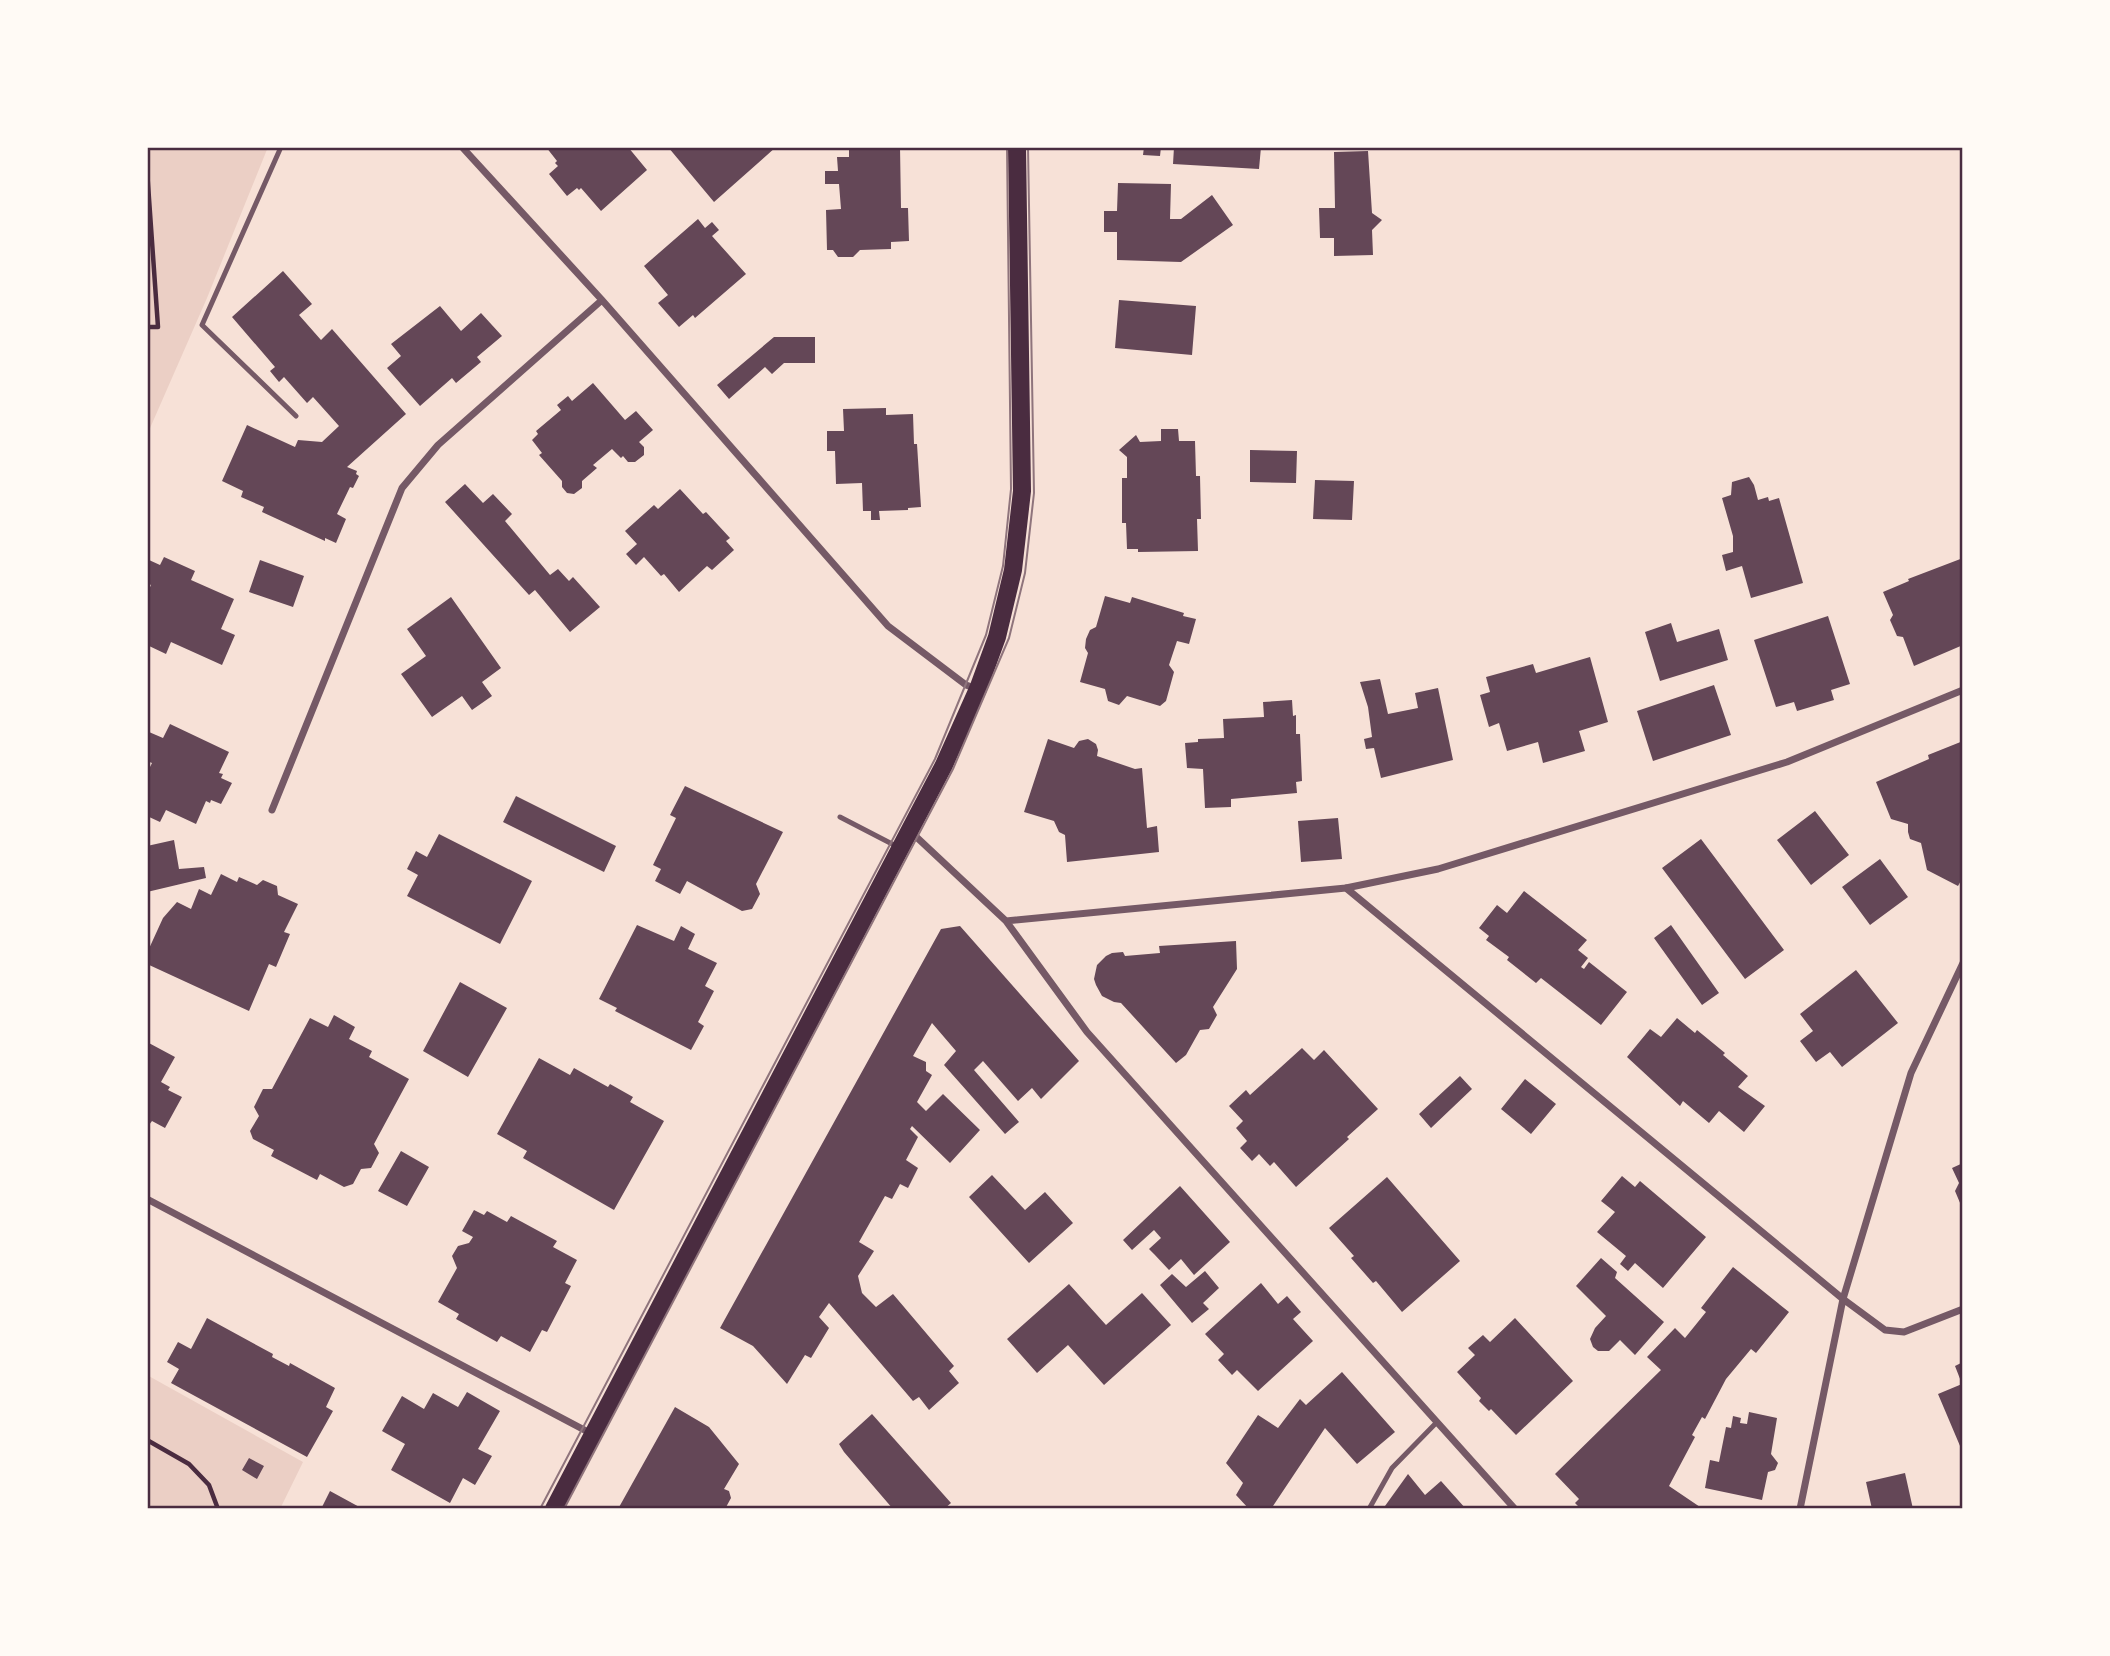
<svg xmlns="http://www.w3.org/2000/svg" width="2110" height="1656" font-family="'Roboto Condensed',sans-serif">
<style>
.green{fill:#ebcfc5}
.building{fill:#644757}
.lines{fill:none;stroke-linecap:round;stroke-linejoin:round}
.path{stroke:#4a2c40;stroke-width:4.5}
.service{stroke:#755966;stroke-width:5}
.minor{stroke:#755966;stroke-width:7}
.primary{stroke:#4a2c40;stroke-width:18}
.tram{stroke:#8f747c;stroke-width:2}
.neatline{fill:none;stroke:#4a2c40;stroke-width:2.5}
</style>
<rect width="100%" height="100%" fill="#f7e1d7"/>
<!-- green -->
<path class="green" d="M147,147H268L207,298L147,435Z
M147,1375L303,1462L280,1509H147Z"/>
<!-- building -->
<path class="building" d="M546,147H628L647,170L601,211L581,188L579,190L577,188L567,196L549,174L558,166L555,163L557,161Z
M668,147H776L714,202Z
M849,147H900L901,208H908L909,241L891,242V249L860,250L853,257H838L833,250H827L826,210L841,209L839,184H825V171H838L837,157H849Z
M1144,147H1161L1160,156L1143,155Z
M1174,147H1261L1259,169L1173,164Z
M1368,151L1372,213L1382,220L1372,230L1373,255L1334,256V238H1320L1319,208H1335L1334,152Z
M1118,183L1171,184L1170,219H1181L1212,195L1233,225L1181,262L1117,260V232H1104V211H1117Z
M698,219L705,228L712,222L719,230L712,236L746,274L695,318L693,315L679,327L658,303L668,295L644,266Z
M283,271L312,304L299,315L321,340L332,329L406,414L347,467L357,471L356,474L359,476L353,488L350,487L337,514L346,519L336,543L325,538V541L262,512L264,507L241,497L243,491L222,481L247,425L295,447L298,440L322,442L339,426L313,397L307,403L284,377L279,382L270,371L275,367L232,317Z
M1119,300L1196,306L1192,355L1115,348Z
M440,306L461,331L481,313L502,336L477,357L481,362L456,383L452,378L420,406L387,368L401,356L391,344Z
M774,337H815V363H784L772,374L765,367L729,399L717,385Z
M593,383L625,420L636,411L653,430L639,442L644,447V455L635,462H628L623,456L621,458L612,449L593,465L597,468L582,481V488L574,494L567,493L562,487V481L539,455L542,453L532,440L538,434L536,431L561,410L557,405L568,396L572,401Z
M886,408V415L913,414L914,444H917L921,507L908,508V510L879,511L880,520H871V511H863L862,483L836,484L835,451H827V431H844L843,409Z
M1161,429H1178L1179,441H1195L1196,476H1200L1201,519H1197L1198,551L1138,552V549H1127L1126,523H1122V478H1127V457L1119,450L1136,435L1140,442L1161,441Z
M1250,450L1297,451L1296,483L1250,482Z
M1749,477L1754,485L1758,500L1768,497L1769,501L1779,498L1803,583L1751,598L1742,566L1726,571L1722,555L1733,552V536L1722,498L1731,495L1732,482Z
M1315,480L1354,481L1352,520L1313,519Z
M465,484L483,503L493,494L512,514L505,521L550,575L558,569L569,581L573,577L600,607L570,632L535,590L529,595L445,502Z
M680,489L703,514L706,512L730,538L726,541L734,550L712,570L707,566L679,592L664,574L661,576L644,557L636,565L626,554L637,544L625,531L654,505L658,509Z
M164,557L195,571L191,580L234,599L221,629L235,635L222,665L171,642L166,654L147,645V594L151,585L147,583V565L149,560L160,565Z
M1963,558V645L1914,666L1903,637L1897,636L1890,620L1893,615L1883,592L1909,581L1908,579Z
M260,560L304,576L293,607L249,592Z
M1105,596L1130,603L1132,597L1184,613L1183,616L1196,619L1189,644L1177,641L1169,665L1174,672L1166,701L1160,706L1127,696L1119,705L1108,701L1105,689L1080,682L1088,653L1085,648L1086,639L1090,630L1096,627Z
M451,597L501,668L482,682L492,696L472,710L462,696L432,717L401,674L426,656L407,629Z
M1828,616L1850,684L1831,690L1834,700L1797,711L1794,702L1776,707L1754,640Z
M1671,623L1677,642L1719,629L1728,660L1660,681L1645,632Z
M1590,657L1608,722L1579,731L1585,751L1543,763L1538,742L1507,751L1499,723L1489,727L1480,695L1490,692L1486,677L1533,664L1536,673Z
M1380,679L1388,714L1418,708L1415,693L1438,688L1453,760L1381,778L1374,748L1366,749L1364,739L1372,737L1368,707L1360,682Z
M1714,685L1731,735L1653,761L1637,711Z
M1292,700L1293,716L1296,715V734H1300L1302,781L1296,782L1297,793L1231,799V807L1205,808L1203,769L1187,768L1185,743L1198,742V739L1224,738L1223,719L1264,717L1263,702Z
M170,724L229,752L219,773L223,774L221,778L232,783L221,804L211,800L210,803L206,801L196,824L166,810L160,822L147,816V773L152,763L147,761V736L149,732L163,738Z
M1048,739L1074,748L1079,741L1088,739L1096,744L1098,750L1097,756L1135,769L1142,768L1147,828L1157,826L1159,852L1067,862L1065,835L1059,832L1054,821L1024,812Z
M1963,741V877L1958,886L1927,870L1921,843L1910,839L1908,832V824L1891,819L1876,782L1929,759L1928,755Z
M685,786L783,832L756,884L760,894L752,909L742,911L687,881L680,894L655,881L661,869L653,865L676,818L670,815Z
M516,796L616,846L604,872L503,822Z
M1815,811L1849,855L1811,885L1777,840Z
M1338,818L1342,859L1301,862L1298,821Z
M439,834L532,881L500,944L407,896L418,875L407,869L416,851L427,857Z
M1701,839L1784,950L1745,979L1662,868Z
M174,840L179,869L204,867L206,878L147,892V846Z
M1880,859L1908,897L1870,925L1842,887Z
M221,874L237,882L239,877L257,885L263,880L277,886L278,895L298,904L284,932L290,934L276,967L269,964L249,1011L147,964V953L163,918L177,902L191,909L199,889L211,895Z
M1524,891L1587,940L1578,950L1588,958L1581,967L1584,969L1589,962L1627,992L1601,1025L1541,978L1536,983L1507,960L1509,957L1486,940L1489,936L1479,928L1497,905L1507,913Z
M637,925L674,941L681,926L695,934L688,949L717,963L705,986L714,991L698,1022L704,1026L691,1050L615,1011L617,1008L599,999Z
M1671,925L1719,993L1702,1005L1654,938Z
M960,926L1079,1061L1041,1099L1032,1088L1018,1101L983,1061L974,1070L1019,1122L1005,1134L944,1065L956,1051L932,1023L913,1056L926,1062V1071L932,1075L917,1102L926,1111L943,1094L980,1130L950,1163L912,1126L910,1129L918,1137L906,1160L918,1168L908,1188L900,1184L892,1199L885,1196L859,1242L874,1251L858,1276L862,1293L876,1307L893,1294L954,1366L949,1371L959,1383L929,1410L919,1397L913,1401L829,1303L819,1317L829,1328L811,1358L805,1355L787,1384L753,1346L720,1328L941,929Z
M1236,941L1237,969L1213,1007L1217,1015L1209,1029L1200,1030L1186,1055L1176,1063L1121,1003L1114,1002L1102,996L1096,985L1094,979L1097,965L1106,956L1112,953L1123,952L1125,956L1160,953L1159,946Z
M1856,970L1898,1023L1842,1067L1830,1052L1816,1062L1800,1041L1813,1031L1800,1014Z
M460,982L507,1008L468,1077L423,1051Z
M334,1015L355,1027L349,1039L372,1051L369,1057L409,1079L374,1144L379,1153L371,1168L361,1169L353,1184L344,1187L320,1174L317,1180L271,1156L274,1150L253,1139L250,1131L259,1116L254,1107L263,1089H272L310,1018L328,1027Z
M1677,1018L1695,1033L1697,1030L1725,1053L1723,1055L1748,1076L1738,1087L1765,1106L1744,1132L1719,1111L1709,1123L1683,1101L1680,1106L1627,1057L1650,1029L1661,1037Z
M147,1042L175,1057L161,1082L170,1087L168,1090L182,1097L165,1128L152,1121L149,1125L147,1124Z
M1302,1048L1314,1060L1324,1050L1378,1109L1347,1137L1349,1139L1296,1187L1274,1162L1270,1166L1259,1154L1252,1161L1240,1148L1247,1141L1236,1128L1243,1121L1229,1106L1246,1090L1250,1095Z
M539,1058L570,1075L574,1068L608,1087L610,1084L633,1097L630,1102L664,1121L614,1210L523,1158L527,1151L497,1134Z
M1460,1076L1472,1089L1431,1128L1419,1114Z
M1525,1079L1556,1104L1531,1134L1501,1109Z
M401,1151L429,1167L407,1206L378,1191Z
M1963,1163V1210L1955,1191L1959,1183L1952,1168Z
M992,1175L1025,1210L1045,1192L1073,1223L1029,1263L969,1197Z
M1622,1176L1635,1187L1640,1181L1706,1237L1663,1288L1635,1263L1628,1271L1620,1264L1626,1256L1597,1232L1615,1212L1601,1201Z
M1387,1177L1460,1261L1402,1312L1376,1281L1373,1283L1351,1258L1354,1256L1329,1228Z
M1180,1186L1230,1242L1194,1275L1181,1259L1169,1270L1154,1254L1149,1249L1161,1238L1154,1230L1132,1250L1123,1240Z
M474,1210L484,1215L487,1211L507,1222L511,1216L557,1241L553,1247L577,1260L565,1283L571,1286L547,1332L542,1330L530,1352L501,1336L497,1342L456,1319L459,1314L438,1302L457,1268L452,1256L458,1246L469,1243L473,1237L462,1231Z
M1601,1258L1617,1272L1615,1278L1664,1322L1635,1355L1620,1340L1609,1351H1598L1593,1347L1590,1339L1595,1328L1606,1316L1576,1286Z
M1733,1267L1789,1312L1756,1353L1751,1349L1726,1379L1705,1419L1702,1417L1692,1435L1695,1437L1669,1486L1703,1509H1581L1575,1503L1579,1499L1555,1474L1661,1370L1647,1357L1675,1328L1685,1338L1706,1312L1701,1308Z
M1205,1271L1219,1288L1203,1303L1209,1309L1192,1323L1160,1285L1172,1274L1186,1287Z
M1261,1283L1278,1304L1287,1296L1301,1312L1293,1319L1313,1341L1258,1391L1237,1370L1232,1375L1218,1360L1224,1354L1205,1334Z
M1069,1284L1106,1325L1142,1293L1171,1325L1104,1385L1068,1345L1037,1373L1007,1339Z
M207,1318L273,1354L272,1357L289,1366L290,1363L335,1388L326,1407L333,1411L307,1457L171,1383L179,1369L167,1362L178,1342L191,1349Z
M1515,1318L1573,1381L1516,1435L1491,1409L1489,1411L1479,1401L1481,1398L1457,1372L1475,1355L1468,1348L1483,1335L1490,1342Z
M1963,1362V1453L1938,1394L1962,1384L1955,1366Z
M1342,1372L1395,1432L1357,1464L1325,1428L1271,1509H1249L1236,1495L1243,1483L1226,1463L1258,1415L1278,1428L1300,1399L1306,1405Z
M467,1392L500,1411L478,1449L492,1456L475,1485L463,1478L450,1503L391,1470L405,1444L382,1431L402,1396L424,1409L433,1393L458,1407Z
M675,1407L709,1427L739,1464L724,1489L729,1491L731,1498L725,1509H618Z
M1749,1412L1777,1418L1771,1454L1778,1463L1775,1470L1768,1472L1762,1500L1705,1488L1710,1460L1719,1462L1726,1427L1731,1428L1733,1416L1741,1418L1740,1423L1747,1424Z
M872,1414L951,1503L944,1509H893L844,1452L839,1444Z
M249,1458L264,1466L257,1479L242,1470Z
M1905,1473L1913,1509H1872L1866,1482Z
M1408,1474L1425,1495L1441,1481L1466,1509H1388L1385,1506Z
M330,1491L363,1509H321Z"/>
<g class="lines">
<!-- path -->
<path class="path" d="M147,170L158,327H147
M147,1440L189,1464L209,1485L218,1509"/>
<!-- service -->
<path class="service" d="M281,147L202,325L296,416
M840,817L896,846
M1369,1509L1392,1468L1437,1422"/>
<!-- minor -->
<path class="minor" d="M462,147L602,300L888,626L966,685L977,689
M272,810L402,488L438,445L602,300
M910,831L1006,921L1346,888L1438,869L1787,762L1963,690
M1346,888L1843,1299L1885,1330L1904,1332L1963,1309
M1006,921L1087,1032L1515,1509
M147,1199L592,1434
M1800,1509L1843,1299L1911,1073L1963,963"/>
<!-- primary -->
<path class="primary" d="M554,1509L944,765L978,689L997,637L1013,570L1022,491L1017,147"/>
<!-- tram -->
<path class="tram" d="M540,1509L935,759L986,635L1003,566L1011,489L1007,147
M564,1509L953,769L1009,638L1025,573L1034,493L1028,147"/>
</g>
<!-- border -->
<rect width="2110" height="1656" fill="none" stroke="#fffaf5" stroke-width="298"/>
<rect x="149" y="149" width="1812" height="1358" class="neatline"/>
</svg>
